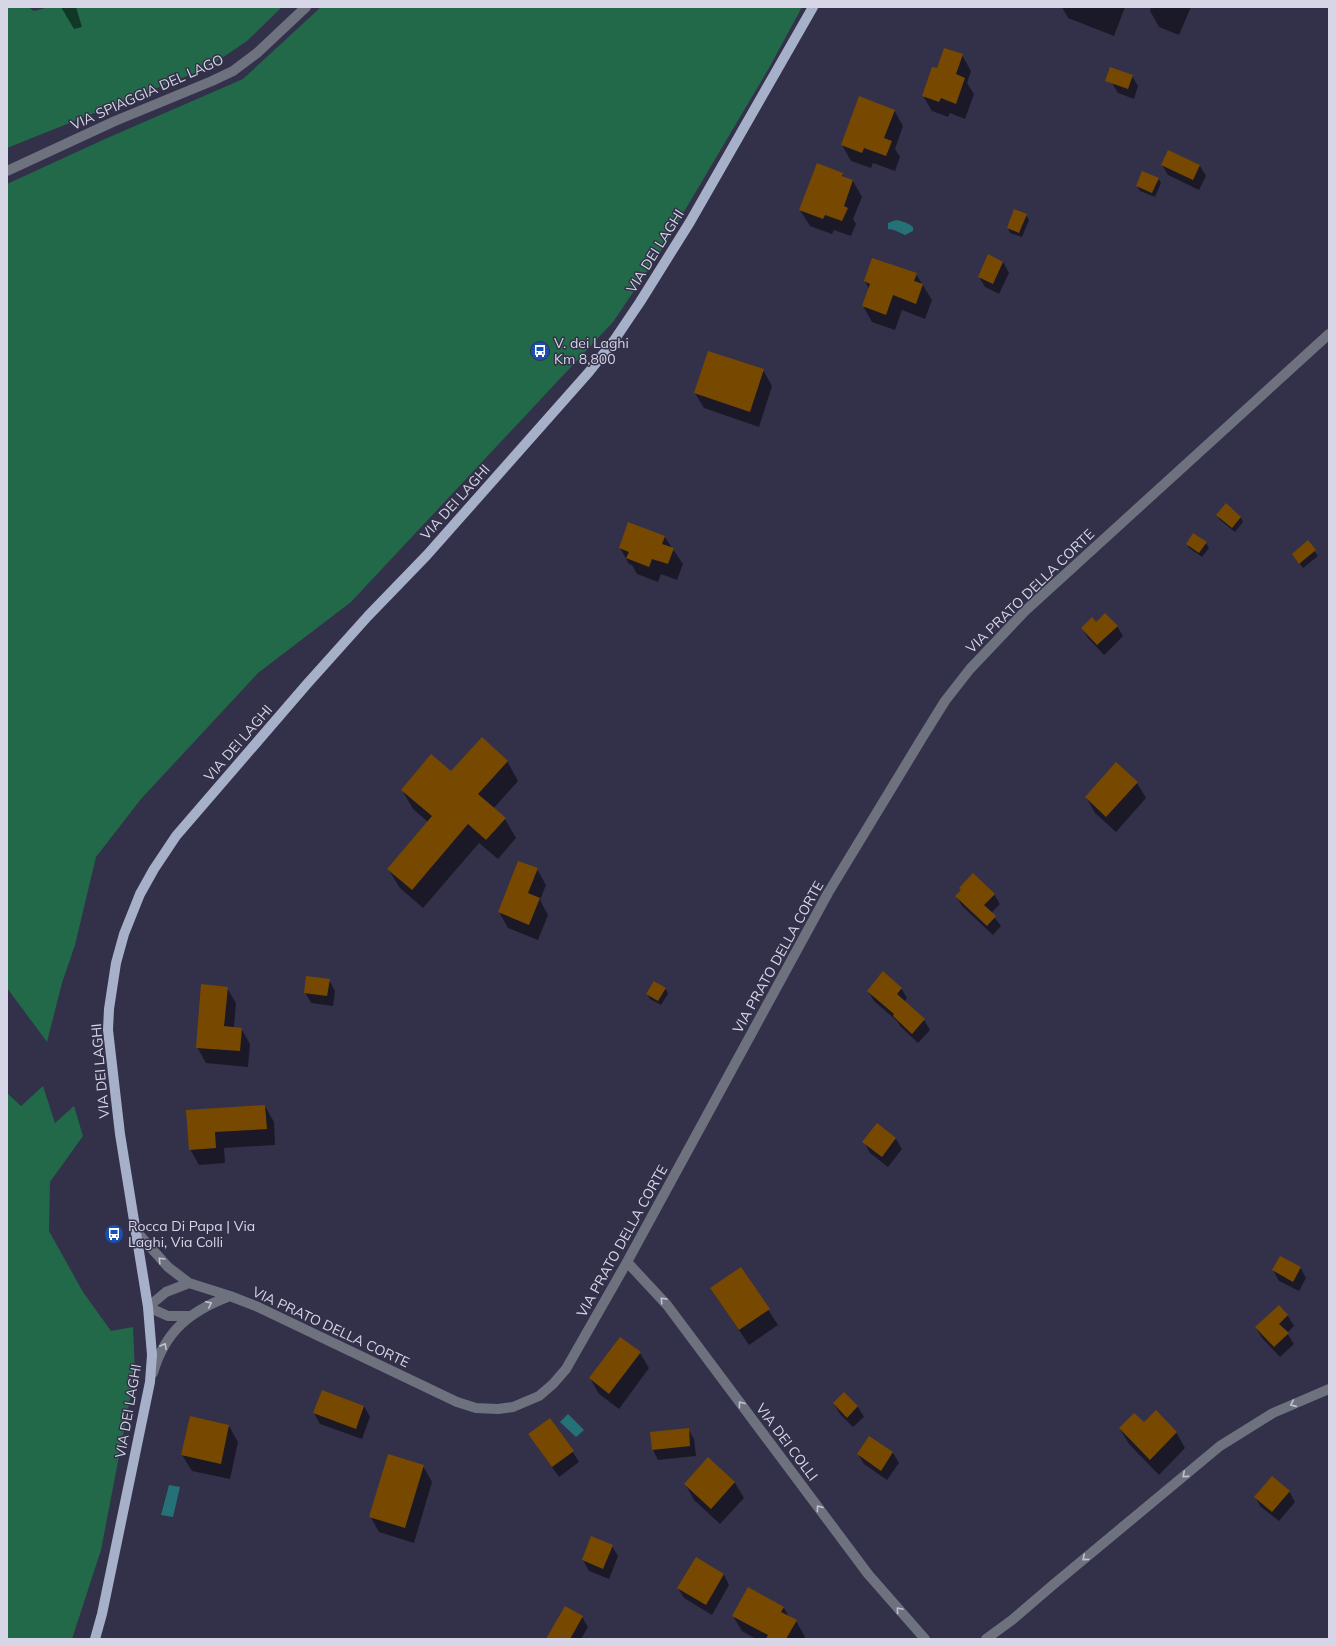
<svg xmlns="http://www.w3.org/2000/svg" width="1336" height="1646" font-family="Mulish,sans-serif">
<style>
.green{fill:#216949}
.water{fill:#257178}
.shadow{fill:#0007}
.building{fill:#774900}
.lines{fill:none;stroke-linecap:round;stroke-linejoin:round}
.minor{stroke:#6e727f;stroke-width:10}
.major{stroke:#a7b0c9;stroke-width:10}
.oneway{stroke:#c1c2d1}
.labels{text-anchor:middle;stroke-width:3;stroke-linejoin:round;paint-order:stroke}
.street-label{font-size:14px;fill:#d6d6e6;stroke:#33304a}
.poi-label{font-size:14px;fill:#d6d6e6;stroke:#33304a;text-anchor:start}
</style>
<rect width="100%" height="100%" fill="#33304a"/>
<!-- green -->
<path class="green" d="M7,7H28L34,11L49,7H282L247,41L207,68L7,148Z
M321,7H802L769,68L659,254L613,322L351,602L258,673L141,799L96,857L75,945L62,983L47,1042L7,988V184L105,139L243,79Z
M43,1086L55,1123L74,1106L83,1136L50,1182L49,1231L83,1292L111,1331L133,1327L135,1373L101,1550L72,1639H7V1093L21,1106Z"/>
<!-- water -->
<path class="water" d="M896,220C903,221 908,223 913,227V231L905,235L894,230L888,229V223Z
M568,1414L584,1430L576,1437L560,1422Z
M169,1485L180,1487L173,1517L161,1515Z"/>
<!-- shadow -->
<path class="shadow" d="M61,7H76L82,27L74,29Z
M1062,7H1125L1114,36L1068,18Z
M1151,7H1191L1179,35L1159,27L1150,11Z
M962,55L971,71L967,83L974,94L965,119L950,113L948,117L932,111L923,96Z
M1132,76L1138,86L1134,99L1118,93L1112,83Z
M894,110L903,126L895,149L900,157L895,171L873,163L871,168L851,161L842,145Z
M1162,165L1200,166L1206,176L1199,190L1168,175Z
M842,174L845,178L853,181L862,197L853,219L856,224L851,236L834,230L832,234L810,226L800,210Z
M1158,178L1161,183L1155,197L1140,191L1137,186Z
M1026,215L1029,220L1022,237L1010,233L1008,228Z
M1003,262L1009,273L999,294L985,287L979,277Z
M916,274L932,300L925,319L902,310L895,330L872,322L863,306L869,289L865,281Z
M763,370L772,386L759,427L704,408L695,393Z
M1226,505L1241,518L1243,522L1235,532L1220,520L1217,515Z
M629,524L664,536L683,564L677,580L661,574L658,582L637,574L632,565L629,564L620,548Z
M1308,542L1318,556L1303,568L1296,559Z
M1206,543L1209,548L1202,557L1189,548L1187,544Z
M1096,623L1117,626L1123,636L1104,655L1088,638L1082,628Z
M507,761L518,781L493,809L505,819L516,838L498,859L479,843L423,908L400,888L388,869L428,822L413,809L402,790L451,773Z
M1137,783L1146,798L1116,832L1095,813L1086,797Z
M537,869L546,885L540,900L548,915L538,940L508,928L499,912Z
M994,894L1000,904L991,913L1001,926L993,935L962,906L956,896Z
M329,980L335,991L333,1006L311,1003L305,992Z
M655,982L666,989L668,994L661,1005L650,999L647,994Z
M227,988L236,1003L234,1028H241L250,1044L248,1067L206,1063L197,1047Z
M901,988L907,998L904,1002L924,1020L930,1030L918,1043L900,1026L898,1022L874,1001L868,991Z
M265,1106L274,1122L275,1145L224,1148L225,1163L199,1165L190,1149L187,1111Z
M877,1125L896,1139L902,1149L888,1167L870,1153L864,1142Z
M1300,1267L1306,1278L1299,1291L1279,1281L1273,1270Z
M741,1268L778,1325L749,1345L711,1289Z
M1279,1306L1288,1316L1294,1326L1287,1333L1294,1344L1280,1357L1262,1338L1256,1328Z
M640,1353L649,1368L619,1409L599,1394L590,1378Z
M844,1393L858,1407L864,1417L853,1427L840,1414L834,1404Z
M364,1406L370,1417L362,1439L320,1424L314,1413Z
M1144,1424L1176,1432L1185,1448L1159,1475L1129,1444L1120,1429Z
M229,1426L238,1442L230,1479L192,1471L182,1455Z
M688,1429L694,1439L696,1456L658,1460L653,1450L651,1433Z
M529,1434L573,1452L579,1462L559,1477Z
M869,1437L893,1453L899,1463L887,1480L864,1464L858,1454Z
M708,1459L735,1483L744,1498L720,1524L694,1500L685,1484Z
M423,1466L432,1482L414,1543L379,1532L370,1516Z
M1289,1491L1295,1502L1279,1521L1261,1507L1255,1497Z
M612,1546L618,1556L609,1579L589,1571L583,1560Z
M696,1558L724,1575L729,1585L712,1615L684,1598L678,1588Z
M748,1588L784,1608L789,1617L796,1621L805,1637L804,1639H756L742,1631L733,1616Z
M582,1617L588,1627L581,1639H547Z"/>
<!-- building -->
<path class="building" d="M944,48L963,54L956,74L965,78L956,104L941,98L939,102L922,96L932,67L937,68Z
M1110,67L1133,75L1128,89L1105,81Z
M859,96L895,110L884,138L892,141L886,156L864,148L862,153L841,145Z
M1168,150L1200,165L1193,180L1161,165Z
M817,163L843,173L842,176L853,180L844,206L848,208L842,221L825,215L823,219L799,210Z
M1142,171L1159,178L1152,193L1136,186Z
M1014,209L1027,214L1019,233L1007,228Z
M988,254L1003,262L993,284L978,277Z
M872,258L917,273L914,281L923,284L916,304L893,295L886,315L862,306L870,284L864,281Z
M708,351L764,369L750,412L694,393Z
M1226,503L1241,517L1232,528L1216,515Z
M628,522L665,536L662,544L674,548L668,564L652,559L649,567L626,558L629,552L619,548Z
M1193,533L1207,542L1199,553L1186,544Z
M1308,540L1316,550L1299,564L1292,554Z
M1105,613L1118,626L1097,645L1081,628L1092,617L1096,622Z
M482,737L508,761L478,794L506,818L486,840L468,824L412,890L387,869L432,816L401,790L431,754L451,771Z
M1116,762L1138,782L1106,817L1085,797Z
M518,861L538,868L528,893L540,898L529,925L498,912Z
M973,873L995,894L984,905L996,916L987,926L955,896L961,890L959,888Z
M883,971L902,988L897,994L925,1019L912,1034L893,1016L894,1014L867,991Z
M306,976L330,979L327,996L304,993Z
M654,981L666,988L658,1001L646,994Z
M201,984L228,987L224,1026L242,1028L240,1051L196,1048Z
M265,1105L267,1129L215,1132L216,1148L189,1150L186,1110Z
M877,1123L896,1138L882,1157L862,1142Z
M1280,1256L1301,1267L1293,1282L1272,1270Z
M741,1267L770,1309L739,1330L710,1288Z
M1279,1305L1288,1315L1279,1324L1289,1333L1274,1347L1255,1327Z
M620,1337L641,1352L609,1394L589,1378Z
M322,1390L364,1406L356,1429L313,1413Z
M844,1392L858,1406L847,1418L833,1403Z
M1156,1410L1177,1432L1150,1460L1119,1428L1134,1413L1144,1422Z
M190,1416L229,1425L221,1464L181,1455Z
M550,1418L574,1451L552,1467L528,1434Z
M689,1428L690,1446L652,1450L650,1432Z
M869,1436L893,1452L881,1471L857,1454Z
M388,1454L424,1465L405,1528L369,1517Z
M708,1457L735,1482L711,1509L684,1484Z
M1272,1476L1290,1491L1272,1512L1254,1497Z
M591,1536L613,1545L603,1569L582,1560Z
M696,1557L724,1574L706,1605L677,1588Z
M748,1587L784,1607L781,1612L797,1620L786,1639H766L768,1635L732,1616Z
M565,1606L583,1616L570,1639H546Z"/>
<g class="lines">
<!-- minor -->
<path class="minor" d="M7,171L115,121L212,81L233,71L257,53L306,7
M137,1232L168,1267L189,1283L230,1296L258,1307L457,1402L476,1408L498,1409L513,1407L539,1396L553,1384L566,1369L627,1262L828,893L922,738L945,701L970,669L1025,611L1329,334
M627,1262L667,1305L868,1574L925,1639
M189,1283L166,1292L148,1307L168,1316H190
M153,1373C165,1331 190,1311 230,1296
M986,1639L1012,1620L1054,1584L1220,1446L1273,1413L1329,1389"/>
<!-- major -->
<path class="major" d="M95,1639L102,1614L150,1382L152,1355L148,1307L120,1134L108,1030L109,1009L116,963L124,934L140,894L154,869L176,836L307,684L368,616L427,555L589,372L615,339L640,302L690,222L813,7"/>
</g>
<!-- one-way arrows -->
<defs><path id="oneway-chevron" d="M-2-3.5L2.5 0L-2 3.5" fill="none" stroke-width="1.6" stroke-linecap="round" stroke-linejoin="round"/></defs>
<g class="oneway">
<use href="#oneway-chevron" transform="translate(161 1260) rotate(-135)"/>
<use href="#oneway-chevron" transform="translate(663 1300) rotate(-133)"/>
<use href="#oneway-chevron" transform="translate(209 1304) rotate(-26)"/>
<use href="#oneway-chevron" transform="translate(164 1346) rotate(-61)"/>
<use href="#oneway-chevron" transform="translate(741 1404) rotate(-127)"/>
<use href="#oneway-chevron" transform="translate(1293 1404) rotate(156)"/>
<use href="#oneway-chevron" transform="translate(1185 1475) rotate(140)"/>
<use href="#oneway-chevron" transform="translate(819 1508) rotate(-127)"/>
<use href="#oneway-chevron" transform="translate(1085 1558) rotate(140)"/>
<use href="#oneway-chevron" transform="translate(899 1610) rotate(-130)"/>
</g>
<!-- icons -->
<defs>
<symbol id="bus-disc" viewBox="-11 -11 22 22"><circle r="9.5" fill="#1a4fb4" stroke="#33304a"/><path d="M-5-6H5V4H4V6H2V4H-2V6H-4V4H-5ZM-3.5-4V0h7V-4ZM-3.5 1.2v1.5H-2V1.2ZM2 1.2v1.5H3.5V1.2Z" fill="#fff"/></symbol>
</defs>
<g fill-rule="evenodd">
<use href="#bus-disc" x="529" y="340" width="22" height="22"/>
<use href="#bus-disc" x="103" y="1223" width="22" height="22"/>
</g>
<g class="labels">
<!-- street labels -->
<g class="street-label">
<text transform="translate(147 92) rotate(-24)" y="5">VIA SPIAGGIA DEL LAGO</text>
<text transform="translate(655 251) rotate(-58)" y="5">VIA DEI LAGHI</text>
<text transform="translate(455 502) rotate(-48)" y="5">VIA DEI LAGHI</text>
<text transform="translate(1030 591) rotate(-44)" y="5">VIA PRATO DELLA CORTE</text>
<text transform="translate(238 743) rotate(-49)" y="5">VIA DEI LAGHI</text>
<text transform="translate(778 957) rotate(-61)" y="5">VIA PRATO DELLA CORTE</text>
<text transform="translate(100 1071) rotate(-95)" y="5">VIA DEI LAGHI</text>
<text transform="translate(622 1241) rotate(-61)" y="5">VIA PRATO DELLA CORTE</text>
<text transform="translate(331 1327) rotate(25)" y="5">VIA PRATO DELLA CORTE</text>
<text transform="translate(128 1411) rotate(-80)" y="5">VIA DEI LAGHI</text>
<text transform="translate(787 1442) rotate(53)" y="5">VIA DEI COLLI</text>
</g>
<!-- poi labels -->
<g class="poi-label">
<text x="554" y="348">V. dei Laghi<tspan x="554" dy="16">Km 8,800</tspan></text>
<text x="128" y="1231">Rocca Di Papa | Via<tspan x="128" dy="16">Laghi, Via Colli</tspan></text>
</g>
</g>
<!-- border -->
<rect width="1336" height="1646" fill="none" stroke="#d6d6e6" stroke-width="16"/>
</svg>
